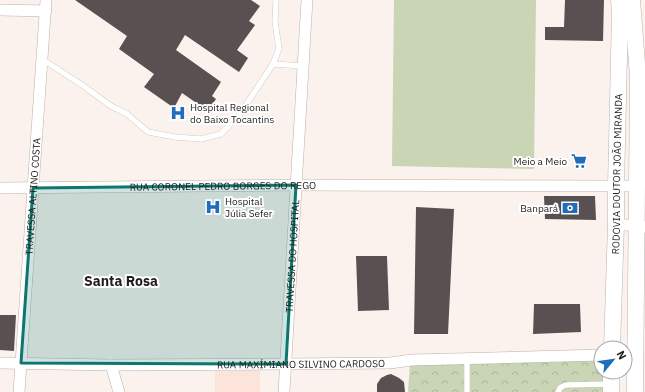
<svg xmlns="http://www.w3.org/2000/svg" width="645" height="392" font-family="'IBM Plex Sans',sans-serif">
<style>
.education{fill:#fde4db}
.grass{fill:#c9d5b4}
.park{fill:url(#park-crowns)}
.building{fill:#595151}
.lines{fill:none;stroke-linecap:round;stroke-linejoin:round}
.service-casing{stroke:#bab2ae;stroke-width:6}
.minor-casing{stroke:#bab2ae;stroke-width:12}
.secondary-casing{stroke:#bab2ae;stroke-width:17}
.service{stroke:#fff;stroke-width:5.5}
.minor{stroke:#fff;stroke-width:11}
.secondary{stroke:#fff;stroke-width:16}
.marked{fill:#0f766e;fill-opacity:0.2;stroke:#0f766e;stroke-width:3;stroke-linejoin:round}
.labels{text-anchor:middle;stroke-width:4;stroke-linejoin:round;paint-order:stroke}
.poi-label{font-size:10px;fill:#201d1b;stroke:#fff;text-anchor:start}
.street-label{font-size:10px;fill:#201d1b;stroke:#fff}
.district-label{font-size:14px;font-weight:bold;fill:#201d1b;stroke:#fff}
</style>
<defs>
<pattern id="park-crowns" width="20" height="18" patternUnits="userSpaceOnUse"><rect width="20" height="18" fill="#c9d5b4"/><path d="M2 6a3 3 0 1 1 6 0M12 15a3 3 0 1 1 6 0" fill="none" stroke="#acb69a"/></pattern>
</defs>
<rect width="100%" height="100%" fill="#fbf2ee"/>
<!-- education -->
<path class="education" d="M260,370V392H215V371Z"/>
<!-- grass -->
<path class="grass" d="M394,0H536L534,169L392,166Z"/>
<!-- park -->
<path class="park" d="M601,356V372H611L610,392H408L410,363Z"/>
<!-- building -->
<path class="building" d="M75,0H251L260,6L249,21L255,25L237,50L248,58L239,72L185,35L176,50L221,82L212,96L216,99L208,111L182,93L174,108L144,87L154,74L119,49L127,36Z
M565,0H604L603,41L545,40V27H564Z
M544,196H595L596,220L545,219Z
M416,207L454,209L448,334H414Z
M356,256H387L389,310L358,311Z
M534,304H580L581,332L533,334Z
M0,315H16L14,351L0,350Z
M391,374L399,378L404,382L405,392H377V384L381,378L387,375Z"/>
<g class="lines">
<defs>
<path id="service" d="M276,0L275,21L279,49L273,64L303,66
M42,59L82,85L111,106L127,114L148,132L175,137L201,139L221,134L240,114L273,64
M467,359V392
M558,392L560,388L565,385L610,384"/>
<g id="minor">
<path d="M0,10L46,11"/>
<path id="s1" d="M0,188L296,185L616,186H637"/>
<path d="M616,224L645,227"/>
<path id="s2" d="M0,363L111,365L286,364L390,363L412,360L601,355"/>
<path d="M111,365L119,392"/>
<path id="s3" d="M19,392L46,0"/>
<path id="s4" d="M284,392L307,0"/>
</g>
<g id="secondary">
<path d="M632,0L638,76L637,186L635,392"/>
<path id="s5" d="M612,348L616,224V186L620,14L619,0"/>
<path d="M611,392V372"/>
</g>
</defs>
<!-- service casing -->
<use href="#service" class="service-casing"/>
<!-- minor casing -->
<use href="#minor" class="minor-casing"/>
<!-- secondary casing -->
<use href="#secondary" class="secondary-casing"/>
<!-- service -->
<use href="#service" class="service"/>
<!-- minor -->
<use href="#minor" class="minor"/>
<!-- secondary -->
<use href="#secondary" class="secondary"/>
</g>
<!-- marked area -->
<path class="marked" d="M296,185L286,364L21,363L33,188Z"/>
<!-- icons -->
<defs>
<symbol id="hospital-bare" viewBox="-9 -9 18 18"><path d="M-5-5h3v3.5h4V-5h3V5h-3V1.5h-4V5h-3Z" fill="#1e6ebd" stroke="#fff" stroke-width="2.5" paint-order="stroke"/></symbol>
<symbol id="supermarket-bare" viewBox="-9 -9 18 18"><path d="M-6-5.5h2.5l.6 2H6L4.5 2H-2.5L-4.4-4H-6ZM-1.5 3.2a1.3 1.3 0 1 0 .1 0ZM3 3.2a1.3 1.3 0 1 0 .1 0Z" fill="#1e6ebd" stroke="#fff" stroke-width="2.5" paint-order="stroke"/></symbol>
<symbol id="bank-bare" viewBox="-9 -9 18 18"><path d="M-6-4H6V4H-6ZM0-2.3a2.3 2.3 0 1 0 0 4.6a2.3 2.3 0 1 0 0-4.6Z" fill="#1e6ebd" stroke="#fff" stroke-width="2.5" paint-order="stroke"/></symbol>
</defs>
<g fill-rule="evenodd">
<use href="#hospital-bare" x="167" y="102" width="22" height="22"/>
<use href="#supermarket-bare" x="568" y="150" width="22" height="22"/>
<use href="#hospital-bare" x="202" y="196" width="22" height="22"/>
<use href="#bank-bare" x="559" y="197" width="22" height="22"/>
</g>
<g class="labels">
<!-- poi labels -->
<g class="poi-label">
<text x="190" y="111">Hospital Regional<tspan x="190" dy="12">do Baixo Tocantins</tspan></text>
<text x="567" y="165" text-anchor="end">Meio a Meio</text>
<text x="225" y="205">Hospital<tspan x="225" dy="12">Júlia Sefer</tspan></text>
<text x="558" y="212" text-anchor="end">Banpará</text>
</g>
<!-- street labels -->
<g class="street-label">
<text dy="4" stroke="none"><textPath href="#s5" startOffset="174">RODOVIA DOUTOR JOÃO MIRANDA</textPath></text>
<text dy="4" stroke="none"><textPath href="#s1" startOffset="223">RUA CORONEL PEDRO BORGES DO REGO</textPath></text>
<text dy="4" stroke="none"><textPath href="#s3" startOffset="196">TRAVESSA ALTINO COSTA</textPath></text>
<text dy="4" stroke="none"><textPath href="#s4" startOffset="136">TRAVESSA DO HOSPITAL</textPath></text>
<text dy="4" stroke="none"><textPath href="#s2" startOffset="301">RUA MAXÍMIANO SILVINO CARDOSO</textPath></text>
</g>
<!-- district labels -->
<g class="district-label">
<text x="121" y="286">Santa Rosa</text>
</g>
</g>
<!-- north arrow -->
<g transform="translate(613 360) rotate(61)"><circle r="19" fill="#ffffff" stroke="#a6a5a4"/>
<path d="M0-3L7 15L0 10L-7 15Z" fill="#1e6ebd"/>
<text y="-6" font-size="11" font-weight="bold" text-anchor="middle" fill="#201d1b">N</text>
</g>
</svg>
